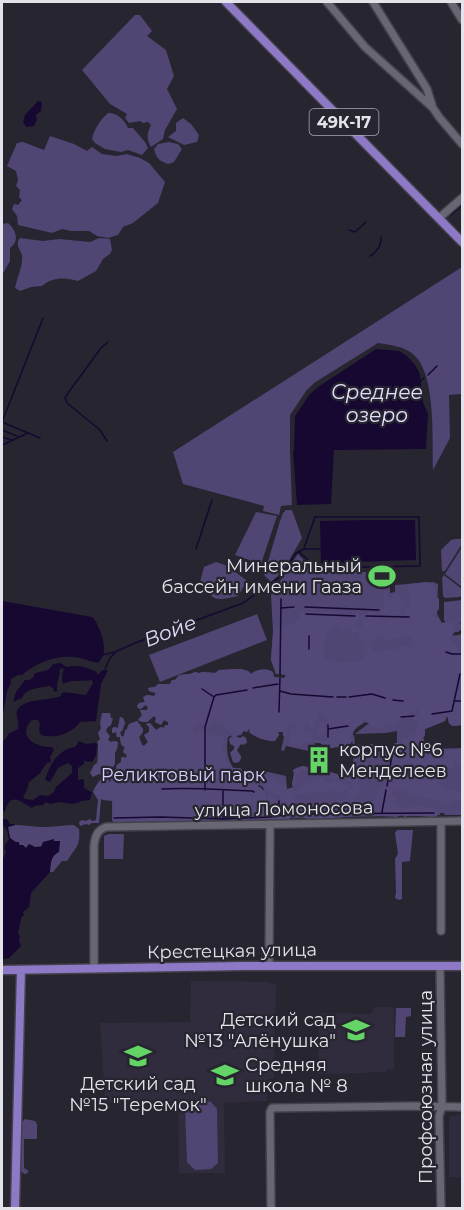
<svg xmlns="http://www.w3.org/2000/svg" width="464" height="1210" font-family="Montserrat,sans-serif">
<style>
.built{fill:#302c3d}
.green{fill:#504573;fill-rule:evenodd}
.forest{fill:#544878;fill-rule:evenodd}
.water{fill:#160831}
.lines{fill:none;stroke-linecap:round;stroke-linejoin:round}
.stream{stroke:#160831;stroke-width:1.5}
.minor-casing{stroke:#43414a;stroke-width:10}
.major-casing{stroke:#43414a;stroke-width:11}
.minor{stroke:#686673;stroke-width:7}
.major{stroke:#8d79c6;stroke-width:8}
.labels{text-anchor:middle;stroke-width:4.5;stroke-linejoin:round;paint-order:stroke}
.shield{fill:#272530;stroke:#abaab2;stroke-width:1.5}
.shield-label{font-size:16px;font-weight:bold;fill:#e4e3ea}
.poi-label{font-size:18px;fill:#e4e3ea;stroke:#272530;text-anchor:end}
.park-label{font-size:18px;fill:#d6cdfb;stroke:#272530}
.street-label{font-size:18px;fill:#e4e3ea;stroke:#272530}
.water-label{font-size:20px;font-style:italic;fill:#e3defd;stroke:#272530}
</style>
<rect width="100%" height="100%" fill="#272530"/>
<!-- built -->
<path class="built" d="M191,981L267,982L276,984L274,1078L268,1079L267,1101L224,1103L225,1173H179L178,1101L105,1102L100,1023L191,1022L190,1019Z
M374,1007H394V1069L386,1070V1072H372L368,1073L318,1074L319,1017L321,1013L371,1014Z
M462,1114V1178L449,1177V1117Z"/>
<!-- green -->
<path class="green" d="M135,15H140L152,31L147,36L166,50L174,76L167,89L177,109L165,130L163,139L151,147C146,138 147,133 151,125L148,122L143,123L140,121L129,123L125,118L127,114L110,104L82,70Z
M108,113C117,113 124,119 128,128H133L145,142L148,148L142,155L128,150L121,152L105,149L95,143L92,139C94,129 101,119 108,113Z
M183,118L191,124L199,135L197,142L184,145L168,137L176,131V123Z
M50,136L74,144L87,151L92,147L102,154L117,156L127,154L140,158L149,163L165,182L158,203L133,223L123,227L118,235L108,238L97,236L89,231H71L62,229L52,233L18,225L17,216L12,209L14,204L18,205L22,200L19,197L20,190L16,186L18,180L16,171L7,166L17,143L23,142L44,150Z
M169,142L178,144L182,149L174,162L169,164C160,162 156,158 154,149L158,144Z
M8,223C16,230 20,241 10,248V261L2,275V224Z
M20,238L43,241L59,239L90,242L99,238L110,239L112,250L110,254L103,259L96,271L78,281C65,277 52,277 42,286L31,287L20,291L15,288C17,277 23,267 22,256C21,250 17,248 18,241Z
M462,267V394L449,395L450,438L433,470C432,441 436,379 416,357C406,346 391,345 378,343L314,383L306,391L290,415V451L292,505L281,506L279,515L263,511L264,506L183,484L173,452Z
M286,510H292L302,538L283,571L271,582L264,575L280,521L283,513Z
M256,512L277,516L261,564L235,555Z
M455,539H462V544L445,571H442L441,550L451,540Z
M462,547V587L445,574Z
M298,554L316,573L369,572L370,581L390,580V593L395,592V585L433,582L438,584L437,614L449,636L459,635L462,633V725L452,726L449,723L447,715L445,721L425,729V735L423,738L426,746L424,748L422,747V749L426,750L428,756L430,749L462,748V815H445L444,813H440V815L289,818L225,822L112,821V801L102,800L110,742L116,741L118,743L117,749L115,753V764L109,772L111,775L108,779L110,783L112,775L116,774L113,771L116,769L117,765L121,762V758L123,757L126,758L127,755L124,753L123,751L125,748L121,744L120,737H117L116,732L112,733V729L114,727L118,728L120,717L123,718L125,723L122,731L120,732L121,736L123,737L129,724L137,721L143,729V732L139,737L142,745L144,746L148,742L144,735L149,732V727L146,724L150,723L156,730L161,727L164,728L165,725H168V722L164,720L161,725L155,722L156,718L154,716L147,722H142L138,720L142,715L140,710H147L148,708L147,706L145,705L141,709L138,708L137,706L139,703L145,702L143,697L147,695L154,696L156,693L149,691L148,688L155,687L158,684H170L172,680H175L179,675L190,674L195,672L199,673L203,672L215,673L219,670L241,669L248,671L251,674C257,669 267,668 273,672L274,677L284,678L287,676L283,674H276L271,660L273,632L271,595ZM365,722L369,723L355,734L386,733L397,731V743L393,744L391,748H387L386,751L355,753L351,769L345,777H339L337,774C326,771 314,768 302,766L300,768L298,767L293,770L294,774L292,784L293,787L287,789L286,776L264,771V775L248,771L247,776L252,781L253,779L260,783L259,785L263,787L264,792L267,794L266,799C245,780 222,769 228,737L250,728L249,732C256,738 266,741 275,741L279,735L278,732H283L284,737L281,750L284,751L286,746L313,752L315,743H320L323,745L325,744L327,746L325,747C334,751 334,744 344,749L349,747L352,741L354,749H373V744L355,745L354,734L353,736C352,729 360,726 365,722Z
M216,562L228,566L247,581L238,596C215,601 214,602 200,582L204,567Z
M444,575L462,589V595L460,597L445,598L443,596L442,578Z
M462,600V621L460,624L462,625V629L458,632H451L444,620V602Z
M257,614L267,640L160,682L149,655Z
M15,825C25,825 34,827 44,827C54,827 64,825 74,825L79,829C81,846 75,848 67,861H62L53,872H50C50,855 56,857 60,844L25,848L10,838L8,827Z
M109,834H124L123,859H104V836Z
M396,1008H411V1016L406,1017L405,1037H395Z
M202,1100L211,1102L217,1109L218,1163L211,1169L195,1170L187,1162L185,1108L197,1101Z
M25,1119L35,1121L37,1124V1139H24V1168L29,1171L26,1174H24L20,1170L21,1123Z"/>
<!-- forest -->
<path class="forest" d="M426,582L433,584L436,591L435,595L439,599V609L433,616L438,618L441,623L453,621L456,630L450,639L457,647L458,652H460L462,651L461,647L462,646V725L452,726L449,723L447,715L445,721L425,729V735L423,738L426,746L424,748L422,747V749L426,750L428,756L430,749H435L434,753L435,757L440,756L443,758L449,757L443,754L447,750L462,749L461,765L458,766L456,758L452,759L455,766L451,770L447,771L446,775V783L437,781L436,784C441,786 444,786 447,792L452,789L462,792V800L452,801L448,805L444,802L423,798L418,795H410V790H404L402,793L392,790V795L395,796V803C400,807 405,808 410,808L411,805H414L430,807L432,809L434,808L438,815L436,817C426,817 412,814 404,817L402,814L397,817L364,815L347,817L310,820L300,816H290V819L287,821L272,819L228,822L138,823L124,824L113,823V800L101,799L99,823H92L89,825L86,824L80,826L79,822L82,820L86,821L90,819L92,821L96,820L98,800L93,792C95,785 100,782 102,776L99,774L93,777L90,773L94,765L97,763C98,757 98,750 98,743L97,742L100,739L98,733L101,728L100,723L102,713H110L111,718H113L111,725L107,728L106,731L110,736L108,740L111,742L116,741L118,743L117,749L115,753V764L109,772L111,775L108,779L110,783L112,775L116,774L113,771L116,769L117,765L121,762V758L123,757L126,758L127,755L124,753L123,751L125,748L121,744L120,737H117L116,732L112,733V729L114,727L118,728L120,717L123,718L125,723L122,731L120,732L121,736L124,737L125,730L128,729L129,724L137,721L143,729V732L139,737L142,745L144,746L148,742L144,735L149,732V727L146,724L150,723L156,730L161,727L164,728L165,725H168V722L164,720L161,725L155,722L156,718L154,716L147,722H142L138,720L142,715L140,710H147L148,708L147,706L145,705L141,709L138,708L137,706L139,703L145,702L143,697L147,695L154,696L156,693L149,691L148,688L155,687L158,684H170L172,680H175L179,675L190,674L195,672L199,673L203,672L215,673L219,670L241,669L248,671L251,674C257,669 267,668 273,672L274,677L284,678L286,675L276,674L271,660L273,632L278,626L293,625L296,620L300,618V614L302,611L340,613L344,618H350L352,614L357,613L360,615L355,626L358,628L363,626L360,617C364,613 373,609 378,614L384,610V607L385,604L383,592L387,590L389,593L387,596L390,600L392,598V594L398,593L399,597L403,599L405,605L398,615L400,618L402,619L405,615L406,606L410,605L411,601L409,599L410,590L407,589L408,584ZM337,624L340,627L351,629V632L354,633L358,631L359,637L364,641L372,642L378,636L386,634L383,638L386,641L404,636L411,637L413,645L411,648L404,645L395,650H385L383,653L380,651L376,653L372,650L371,645L368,643L365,644L363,646L365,650L362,661L357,662L346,661L340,663L329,659L326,660C324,655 323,638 327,633C329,630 332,629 334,625ZM419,708V714L412,718L417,722V729L415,731L416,737H414L413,733L410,734L408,738L402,739V743L397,741V743L393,744L391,748H387V751L388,752L393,749H394V753H389L387,755L390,758L393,757L391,766H389L390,772C384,777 385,785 378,789L377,795L374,798V801L369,804L364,801H357L354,803V807H349L347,804H338L336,807C333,804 327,802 324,805V810L313,809L310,806L295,810L293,812L285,810L280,811L276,809H273L274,806L275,807L279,805L274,797L270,795L266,799L267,794L260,787H258L260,781L256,778L248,783L246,773L240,768H231L225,759L226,752L222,749L224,743L223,737L221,734C214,738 207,731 199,730L195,733L193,730L195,727L201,724L206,727L207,725L209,726L211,725L212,721L216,719L220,723L223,722L224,724L223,727L231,733L232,736L229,739L230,744L234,746V749L230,753L233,762L235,763L239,762C244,756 239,754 237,750L241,744L243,745L247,743L246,738L243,736L240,738L236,736L241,735L244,731L247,732L250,728L249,732C256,738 266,741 275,741L279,735L278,732H283V736L285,737L287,735L286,731V728L293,723L296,725L297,727L291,729V737L287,739L290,741L289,743L292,746L295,742L297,746L301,747L304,742H311L313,741L316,743H320L323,745L326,744L327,746L325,747C334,751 334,744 344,749C357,743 348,736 355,729C355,728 363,723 363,723L362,718L365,720V722L369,723L370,727L377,728H382L388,723L393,725L397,724L396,720L400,721L403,719V715H405L406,718H408L410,711H415ZM322,711L323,715L327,716V720L329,727L326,725L325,723L320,722C317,726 317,730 318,735L323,736L324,731L327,730L329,736L327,738V741L326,742L322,740L318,739L317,741L315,737L311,739L310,737L313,734L303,731L305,724L309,723V727L314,731L315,728L314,723L317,720V714Z
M302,766C314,768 326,771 337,774L339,777L337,780H334L333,778C329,777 327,776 324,775C316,773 309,772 301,770L300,773L297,775L296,785L293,787L292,784L294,774L293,770Z
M351,772L358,777L359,780L357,784L359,785L360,793L356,794L357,797L354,799L352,804L346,797L349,793L347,789L342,792H340L339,795L333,788C325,795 308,792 297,794L294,798L295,802L294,805H287L284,807H281L283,799C276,793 266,793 261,783L262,779L267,776L272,779H275L278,780L279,783L286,786L287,789H291L295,791L298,789L303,782L310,783L311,780L315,778L319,780L320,778L323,779L329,783L340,782L341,784H346L348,788L354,790L351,783L347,780L346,777Z
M397,830H413L410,861L402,862V899L399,900L395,898L396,892L395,859L398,854L395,833Z"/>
<!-- water -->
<path class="water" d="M38,101L42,102L41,111L36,115L37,120L34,126L26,127L23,122L25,115Z
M376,349L399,351L407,356L415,365L420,374L423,402L428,414L426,449L334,450L331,504L297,505L293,451H294L295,416L310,394L318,387Z
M367,520H415L416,560L321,563L320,521Z
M2,601L92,617C98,622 105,642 104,650C104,655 101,660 98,663C91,662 83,658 75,657C56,655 35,663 22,675H18L11,679V683L7,691L2,720Z
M60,663L67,667C77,664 88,668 97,672V675L103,670H108L101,684L96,721L80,722C72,734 54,739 41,735L39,731L40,723L38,720H32C16,736 36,748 52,747L54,750L50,757L51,762L47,763L39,774L29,782L27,790L23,797L25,799L33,800L40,795L48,796L54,792L56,787L72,773V766L68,763L58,768L50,782L45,780C49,766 58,749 75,747L79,741L86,744L95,743L97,744L96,755L92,762L84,761V764L78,768V780L82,779L84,780V789L86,788L87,790L92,792L90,800L81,801L78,803L72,804L60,802L50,804L46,802L43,805L34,806L32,808C20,802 11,791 5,811L2,812V742L7,737L8,734L18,729C20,721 14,715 18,709C25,698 50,701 61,696V694L64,692L86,695L93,683L92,680C82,682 72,679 63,684C61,679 62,674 64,669L61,668L59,671L60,672L57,685V691L54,692L53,688L49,686C40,688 26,688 22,698L13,702L16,692L25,680H29L34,677V674C42,670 49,673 53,664Z
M4,819H7L10,824H14L15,825L8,827L10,838L15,842H19V845H23L26,848L29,844L35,847H41L43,842L54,839V841H60L59,852C50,856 51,863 50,872L31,893L29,907L23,912L24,916H22C20,922 19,928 18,934L20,936L19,941L21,946L9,958L2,959V857H4L6,851C3,846 5,844 9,840L7,830L2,824V820Z"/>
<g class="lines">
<!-- stream -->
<path class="stream" d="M451,215L462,205
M349,230L355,232L366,222
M370,256C376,253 382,245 381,237
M428,375L437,366
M421,381L424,378
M2,422L43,318
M2,422L40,438
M2,430L17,436
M2,437L12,440
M107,441L100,430L67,403L65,398L68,393L101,348L108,342
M2,445L28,433
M196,549L212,500
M299,552L317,568L420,566L419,517H315L304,548
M305,607L379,610
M281,608L294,607
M306,614L355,616
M366,616L409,617
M309,636V649
M446,652L452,654H462
M102,655L115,652L135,643L243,603L284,574L293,557L296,553L304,549H321
M105,669L110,658L115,653
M280,675L281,599
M253,688L278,684
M202,689L214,697
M280,691L291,694L333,697
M337,697H346
M349,697L372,694L385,698
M393,700L403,701
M454,701H462
M279,712L280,678
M432,714L452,711L460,674
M401,717L414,716
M328,725V737
M328,729L348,726
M387,786L392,755
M162,789C192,787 222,790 252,791L254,792
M205,790V727L214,697L216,695L247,690
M223,791V805
M382,812L386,790
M278,815L279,801
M114,818L161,817L223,819L270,817L290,814L434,813
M223,818V808
M263,828L266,829V890"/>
<defs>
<path id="minor" d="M327,2L365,47L433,108L439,117L462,144
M373,2L427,89L432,105
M451,2L462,20
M439,218L462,198
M441,822V931
M269,966L270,824
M440,966L442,1107L439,1116L441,1208
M94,969V846C95,837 97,830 106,827L462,821
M271,1208L270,1112L272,1108L415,1106L462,1107"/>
<path id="major" d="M226,2L462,242
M2,970L244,966H462
M15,1208L21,970"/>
</defs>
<!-- minor casing -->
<use href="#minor" class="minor-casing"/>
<!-- major casing -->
<use href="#major" class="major-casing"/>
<!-- minor -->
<use href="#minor" class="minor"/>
<!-- major -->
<use href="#major" class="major"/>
</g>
<!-- icons -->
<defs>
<symbol id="stadium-bare" viewBox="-9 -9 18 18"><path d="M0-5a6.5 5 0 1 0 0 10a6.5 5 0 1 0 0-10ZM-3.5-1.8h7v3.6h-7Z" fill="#65d467" stroke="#272530" stroke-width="2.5" paint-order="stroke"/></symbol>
<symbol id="building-bare" viewBox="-9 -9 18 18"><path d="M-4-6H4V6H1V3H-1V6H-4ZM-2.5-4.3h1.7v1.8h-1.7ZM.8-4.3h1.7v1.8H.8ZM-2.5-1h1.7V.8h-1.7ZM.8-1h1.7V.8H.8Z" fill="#65d467" stroke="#272530" stroke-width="2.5" paint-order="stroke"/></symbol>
<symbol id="school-bare" viewBox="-9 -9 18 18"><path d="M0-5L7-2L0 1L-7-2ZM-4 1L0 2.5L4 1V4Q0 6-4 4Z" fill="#65d467" stroke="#272530" stroke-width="2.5" paint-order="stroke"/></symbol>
</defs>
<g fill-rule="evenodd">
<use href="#stadium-bare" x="363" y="557" width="38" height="38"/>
<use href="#building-bare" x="300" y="741" width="38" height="38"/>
<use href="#school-bare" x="337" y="1011" width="38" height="38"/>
<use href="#school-bare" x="119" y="1037" width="38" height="38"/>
<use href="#school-bare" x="206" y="1056" width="38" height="38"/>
</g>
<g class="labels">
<!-- shield labels -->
<rect class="shield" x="309.5" y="109" width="69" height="26" rx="4.5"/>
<g class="shield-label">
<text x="344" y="128">49К-17</text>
</g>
<!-- poi labels -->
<g class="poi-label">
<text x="362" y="572">Минеральный<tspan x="362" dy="21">бассейн имени Гааза</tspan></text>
<text x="339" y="756" text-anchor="start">корпус №6<tspan x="339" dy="21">Менделеев</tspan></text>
<text x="336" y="1026">Детский сад<tspan x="336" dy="21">№13 "Алёнушка"</tspan></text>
<text x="245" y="1071" text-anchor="start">Средняя<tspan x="245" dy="21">школа № 8</tspan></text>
<text x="138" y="1090" text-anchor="middle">Детский сад<tspan x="138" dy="21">№15 "Теремок"</tspan></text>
</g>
<!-- park labels -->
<g class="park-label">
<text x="183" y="781">Реликтовый парк</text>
</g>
<!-- street labels -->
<g class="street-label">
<text transform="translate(284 809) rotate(-1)" y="6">улица Ломоносова</text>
<text transform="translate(232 951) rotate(-1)" y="6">Крестецкая улица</text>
<text transform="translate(426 1087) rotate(-90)" y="6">Профсоюзная улица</text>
</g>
<!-- water labels -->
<g class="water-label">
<text x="377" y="399">Среднее<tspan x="377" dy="23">озеро</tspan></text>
<text transform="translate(170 631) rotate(-21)" y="7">Войе</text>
</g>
</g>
<!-- border -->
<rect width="464" height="1210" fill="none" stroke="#e4e3ea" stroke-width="6"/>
</svg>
